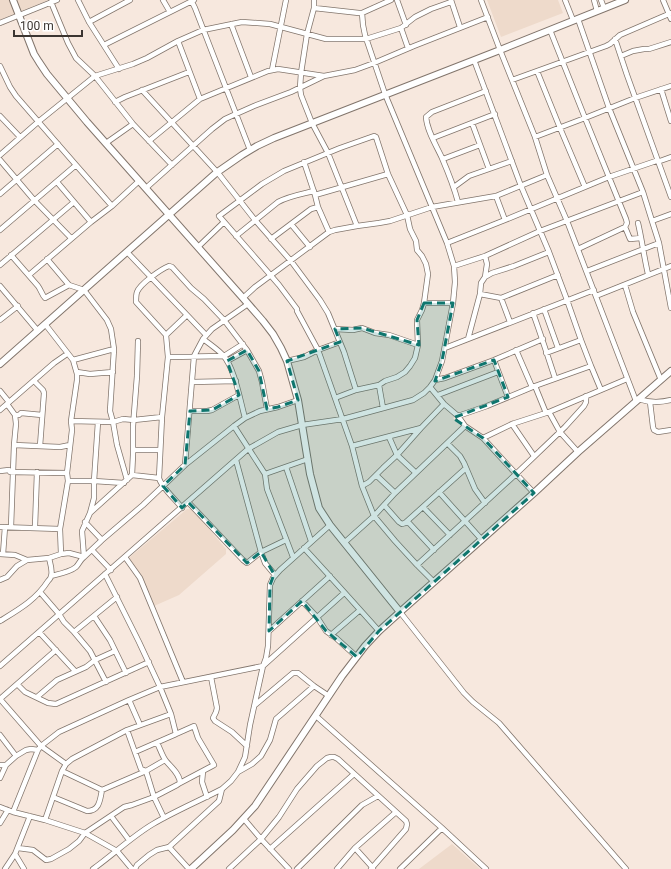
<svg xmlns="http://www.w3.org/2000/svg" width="671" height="869" font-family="Roboto,sans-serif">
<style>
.built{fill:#eedacb}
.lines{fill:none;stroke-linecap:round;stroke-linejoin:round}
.street-casing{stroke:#82756c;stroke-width:6}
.secondary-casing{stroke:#82756c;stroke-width:8}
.street{stroke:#fff;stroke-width:4.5}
.secondary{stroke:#fff;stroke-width:6}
.marked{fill:#0f766e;fill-opacity:0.2;stroke:#0f766e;stroke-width:3;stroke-dasharray:8 5;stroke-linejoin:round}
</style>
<rect width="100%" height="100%" fill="#f7e8de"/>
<!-- built -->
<path class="built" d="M0,0H11L17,14L0,20Z
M14,0H49L19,12Z
M487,0H558L563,13L501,37Z
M187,509H192L226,549V554L179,595L154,606L142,578L130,563V557Z
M452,844L480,869H419Z"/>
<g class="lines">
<defs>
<path id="street" d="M78,0L89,22L119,69
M163,0L170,12
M191,0L195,8L250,150
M314,0V8L307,34L301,73L300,88L301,95L312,123L328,153L357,226
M397,0L406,25
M451,0L460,27
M481,0L500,50L535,137L547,175L567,221L636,401
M565,0L573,20
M594,0L597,11
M601,0L604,8
M663,0L671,19
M51,2L68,43L76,58L95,76L133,124L172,165
M314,8L359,13H362L391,0
M578,19L609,108L643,192L652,221L659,243L671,308
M89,22L130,0
M0,23L57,0
M231,24L251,77
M401,28L408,48
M550,30L585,118L626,219L627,223L625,227L578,249
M615,39L627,75L671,197
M178,41L200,99
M104,45L194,0
M621,56L633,51L644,49H649L671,42
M0,66L10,87L16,96L76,165L112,206
M272,70L286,0
M537,71L560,128L585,187
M512,80L606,46L610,44L620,35L671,13
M661,89L671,121
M142,90L218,173L255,220L291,261L320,300L328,313L344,352L356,390
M115,102L125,97L189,72
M0,116L20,137
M472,123L489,169
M535,137L585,118L635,98L671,86
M433,138L495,114
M149,141L200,99L268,71L278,69L324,76
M106,143L133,124
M0,155L38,122L95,76L133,64L147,58L178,41L203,30L242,22L270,24L326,39H366L401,28L415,17L431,9L451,2
M443,159L480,145
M0,160L34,200L71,238
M304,162L315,195L318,207L329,232
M57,182L91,222
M454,187L469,176L512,161
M146,188L212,129L225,119L236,114L254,106L291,92L324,76L355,70L374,63L414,46L488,17
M0,194L58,144
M315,195L388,174
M496,196L505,220
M458,202C454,187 448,172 442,158C436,145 427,131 426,117L432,112L486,91
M652,221L671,214
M638,223C642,240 644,257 648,274
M291,224L310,247
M625,227L630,239L641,238
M0,230L76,165
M236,236L278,202C289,196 302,194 314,191
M271,239L311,209L318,207
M447,243L505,220L609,177L656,161H660L671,157
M198,247L224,222
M127,252L187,315L166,335
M11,255L38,286C41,290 42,295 45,298L69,285L84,290L107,320L111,329L114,349L110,411L113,422L117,445L127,480
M47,259L69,285
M0,265L74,202
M454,266L485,256L540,231L643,192
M587,271L659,243
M29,275L91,222L112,206L139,181
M485,277L492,273L514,266L549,252
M625,285L633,312L661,380
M0,286L38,331
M480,294L501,298L558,275
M596,296L671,266
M243,298L255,287L329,232L335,230L357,226L379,223L390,221L432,207L496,196L547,175
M501,298L510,322
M424,303H453
M544,309L558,348
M533,313C541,335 548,357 555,378
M187,315L206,335
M0,320L18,306
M45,324L73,360L77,374V380L71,421L72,430L67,473L68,481L60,529L61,554
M335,329L353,330L362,328L375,333L389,335L418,345
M203,339C210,344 217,349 223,355C235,369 240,400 245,418
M468,339L480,294L481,283L485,277L487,264L485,256
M445,348L594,290
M516,350L532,387
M546,353L581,340
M168,357L224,356L243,344
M73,360L114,349
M494,360L508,397
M227,361L247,350
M287,361L304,357L318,350L340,342
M591,366L601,390
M77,372L90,374L113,372
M435,380L445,378L494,360L543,339
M34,381L43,390L44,393L40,446
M192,382L236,381
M379,385L383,408
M535,386L546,413
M430,387L444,404L458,416L465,426L483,438L504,461L534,493
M0,391L9,402
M438,395L498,372
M335,398L356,390L379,385L385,381L397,377L405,372L410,366L415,358L418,345L417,320L422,310L424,303L428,274L426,264L422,256L417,250L416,241L410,229L407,215L388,174L376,137L374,136L340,148L284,171L262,184L219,216L279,285L297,309V311L318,350L352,446L362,486L374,516L395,541L417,565L516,474L565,427L584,406L586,402V396
M638,399C650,403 659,403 671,400
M650,402L653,427L654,430L658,432L671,430
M7,404L15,415L16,424L14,445L11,527
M0,410L54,363L67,354
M190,411H207L212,410L239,395
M549,412L560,432L578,452
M15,415H19L21,413L42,415
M458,416L487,406L535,386L591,366L581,340L567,300L549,252L521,186L474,60
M71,421L113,422L123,419L134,420L162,417
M512,424L534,456
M234,426L265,474L267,489L293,557
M389,437L397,455L416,473
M483,438L512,424L549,412L627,379
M447,443L460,456L464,463L475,489L485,503
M14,445L60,447L70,445
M352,446L421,428L444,404
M133,450H160
M236,460L261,552L265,563L275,575
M185,465L194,356L203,339L212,329L248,304
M286,467L311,541
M0,471L9,470L10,472L67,473
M265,474L308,459
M132,475L133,455V426L137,376L138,341
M376,475L395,493
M68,481H94L98,422
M124,483L94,481V498L90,513L132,475L159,478
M362,486L369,482L383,468L397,455L421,428
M439,492L482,540
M188,502L243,560L247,563L261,552L286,540
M384,505L399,522L402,524L405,523H409L434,550
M423,507L450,535
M182,508C176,500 161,487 159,478L162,417L168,357L166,335L136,302C136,299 136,295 137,292C140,284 161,269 169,266L172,267L191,288L204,299L224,320L247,350L259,371L262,382L267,409
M85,522L102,540
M405,523L466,468
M0,527L60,529
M35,527L37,472
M344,543L374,516L395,493L465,426
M304,548C329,575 354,603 379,631
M92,550L111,570
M0,554L15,555L27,560
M3,554L5,527
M125,557L140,578L183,682
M417,565L434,582
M105,574L139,642L160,687L171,714L176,734L174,735L135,752
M51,576C59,574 70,572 76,567C79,564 80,560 84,557L82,531L90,513
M0,580L7,577L17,566L27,560L49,558L61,554L69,553L84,557L102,540L143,505L185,465L234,426L245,418L260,411L278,407L298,400
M40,592L59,614L64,622L74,632L90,651L106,682
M302,601L317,617L326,631L336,638L357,657
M400,612L464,693L473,702L499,723L626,869
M94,616L110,640L126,673
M0,621C18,610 36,600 48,581C49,580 51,578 51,576C53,571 50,563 49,558
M269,631L330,576
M39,632L75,671
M74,632L117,597
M331,635L360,610
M56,650L0,699L41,746L66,764
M0,666L248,449L278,432L302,425L343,419L413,400L424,393L430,387L435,380L442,361L453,303L455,282L454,266L447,243L385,94L365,35L363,25L362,13
M211,677L217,708L216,712L213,718L215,721L232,732L247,746
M17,684L25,692L48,703L56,704L149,662
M37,697L57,680L86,667L95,660L115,651
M129,700L140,725
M255,705L293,673H298L314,686L329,696
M316,716L442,828L486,869
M127,730L141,769L146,771L154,797L164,818
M176,734L194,726L198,738L214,765L180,783
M0,735L16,756
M0,765H6
M62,771L102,790L146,771L165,760
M203,771L202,782L207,797
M238,772L252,764L261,756L270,740L276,719L314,686
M0,778L6,765L16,756L26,750L31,749L38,750
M53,797L87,811C100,811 100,799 102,790
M0,807L13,812L45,820L85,833L117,851L132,869
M13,812L38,750L41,746L59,732L129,700L160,687L263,666L344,593
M111,816L129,840
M244,819L261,839L289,869
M45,820L62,771L66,764L72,759L127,730L171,714
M0,823L8,810
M169,847L189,869
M18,848L33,850L46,860L51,859L69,849L79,841L85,833L124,807L132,805L154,797L177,785L180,783C180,774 171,767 166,761C162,756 160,748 157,743
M355,848L373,868
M270,849L354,774
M15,854L24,869
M5,869L15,854L30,816
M93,869C113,855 131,837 153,824C175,811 199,801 222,789L231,781L238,772L245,757L250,725L263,666L266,658L268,646L270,585L273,578L280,570L330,525
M135,869L137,865L149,855L157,850L169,847L219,801L222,789
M229,869L261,839L279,817L297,789L317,766L327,758L331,757H334L338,759L406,821L407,824L406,829L371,869
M297,869L362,805L378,796
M337,869L355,848L396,812
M400,869L442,828"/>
<path id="secondary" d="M13,0L34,54L39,62L47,74L87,122L243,298L263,321L273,334L281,348L287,361L298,400L310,474L319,508L330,525L400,612L534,493L578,452L671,371
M0,364L216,173L242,155L257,146L274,138L292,131L500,50L625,0
M191,869L233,830L255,806L342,676L365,646L379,631L400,612"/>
</defs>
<!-- street casing -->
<use href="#street" class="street-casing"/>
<!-- secondary casing -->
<use href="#secondary" class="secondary-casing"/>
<!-- street -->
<use href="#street" class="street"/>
<!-- secondary -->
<use href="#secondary" class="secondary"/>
</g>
<!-- marked area -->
<path class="marked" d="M424,303H453L442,361L435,381L494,360L508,397L453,418L483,438L534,493L379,631L357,657L326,631L302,601L269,631L270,585L274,574L261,552L247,563L188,502L182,508L163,486L185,465L190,411L212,410L239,395L227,361L247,350L259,371L267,409L278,407L298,400L287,361L340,342L335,329L362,328L419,345L417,320Z"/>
<!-- scale -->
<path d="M14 30v6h68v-6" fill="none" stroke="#3b3531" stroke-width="2"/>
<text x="20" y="30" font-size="12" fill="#3b3531" stroke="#ffffff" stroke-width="3" paint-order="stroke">100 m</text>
</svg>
